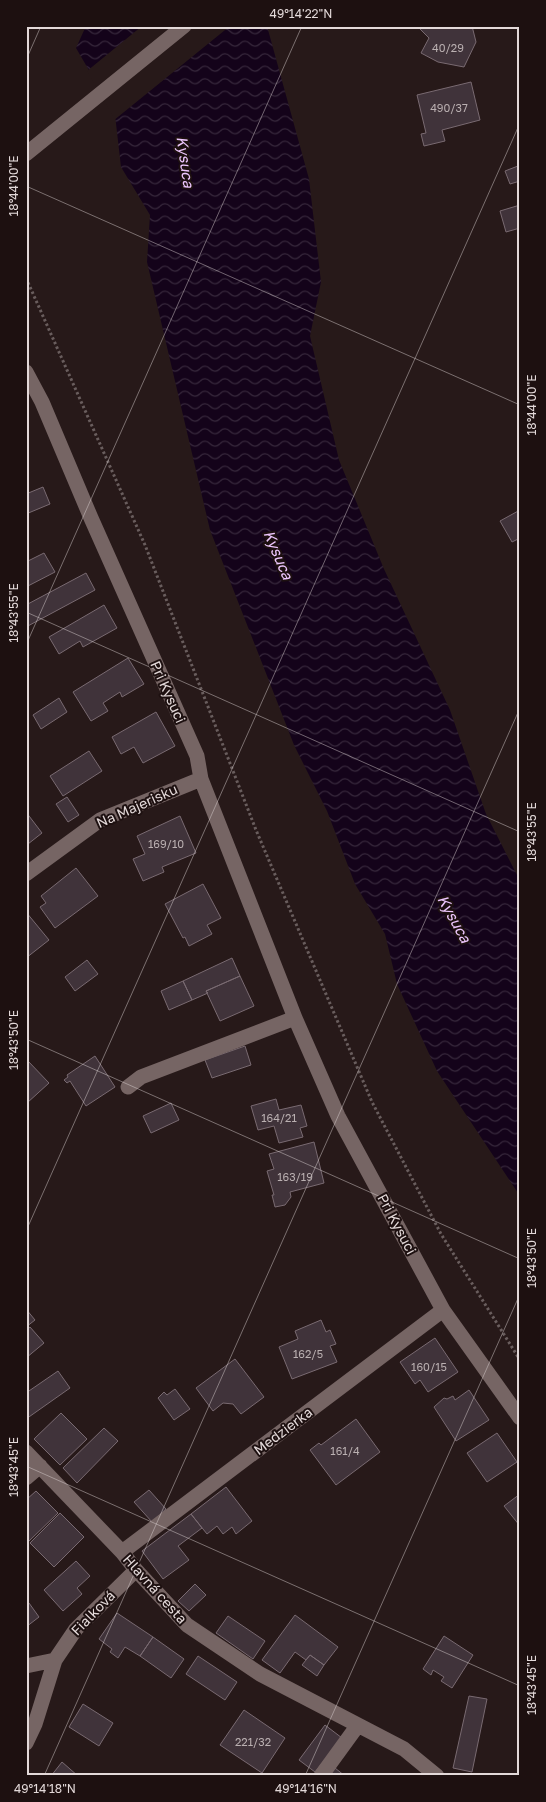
<svg xmlns="http://www.w3.org/2000/svg" width="546" height="1802" font-family="'Golos Text',sans-serif">
<style>
.water{fill:url(#water-waves)}
.pier{fill:#271919}
.building{fill:#40333a;stroke:#796a71}
.lines{fill:none;stroke-linecap:round;stroke-linejoin:round}
.path{stroke:#695d5d;stroke-width:3;stroke-dasharray:2.5 2.5;stroke-linecap:butt}
.street{stroke:#766564;stroke-width:15}
.secondary{stroke:#766564;stroke-width:15}
.ticks{fill:none;stroke:#e3d9d9;stroke-width:1;stroke-opacity:0.45}
.labels{text-anchor:middle;stroke-width:4;stroke-linejoin:round;paint-order:stroke}
.number-label{font-size:11px;fill:#bab0b1}
.street-label{font-size:14px;fill:#e3d9d9;stroke:#1d1010}
.water-label{font-size:15px;font-style:italic;fill:#edc6fd;stroke:#1d1010}
.neatline{fill:none;stroke:#e3d9d9;stroke-width:2}
.ticks-label{font-size:12px;text-anchor:middle;fill:#e3d9d9}
</style>
<defs>
<pattern id="water-waves" width="16" height="10" patternUnits="userSpaceOnUse" patternTransform="scale(1.25)"><rect width="16" height="10" fill="#14031a"/><path d="M0 5q4-4 8 0t8 0" fill="none" stroke="#36273b"/></pattern>
</defs>
<rect width="100%" height="100%" fill="#271919"/>
<!-- water -->
<path class="water" d="M86,26H267L309,179L321,282L310,336L339,460L384,569L450,710L486,814L520,881V1196L437,1071L397,984L385,934L355,884L327,811L294,745L210,530L147,262L150,215L121,167L115,115L76,48Z"/>
<!-- pier -->
<path class="pier" d="M142,26H230L113,121V116L87,71Z"/>
<!-- building -->
<path class="building" d="M472,26L476,42L464,67L438,62L421,53L429,38L420,29L423,26Z
M471,82L480,120L442,130L445,141L424,146L421,134L426,133L417,95Z
M518,166L520,181L510,184L505,171Z
M520,205V228L506,232L500,211Z
M43,487L50,504L26,514V494Z
M520,510V538L512,542L500,521Z
M44,553L55,572L26,587V562Z
M86,573L95,590L26,627V605Z
M104,605L117,628L83,647L80,641L59,654L49,637Z
M128,658L144,684L122,697L120,692L103,703L108,711L91,721L73,692Z
M59,698L67,712L41,729L33,715Z
M156,712L175,746L143,763L134,747L121,754L112,737Z
M89,751L102,771L63,796L50,776Z
M67,797L79,815L68,822L56,804Z
M26,812L42,833L28,844L26,842Z
M180,816L196,853L162,867L164,872L143,881L133,859L145,854L137,836Z
M76,868L98,896L55,928L40,907L46,903L41,896Z
M203,884L221,918L207,925L212,934L189,946L185,937L183,938L165,904Z
M26,912L49,940L26,958Z
M232,958L240,976L206,991L208,993L192,1000L183,981Z
M87,960L98,974L75,991L65,977Z
M240,976L254,1006L220,1021L206,991Z
M183,981L192,1000L169,1010L161,991Z
M245,1046L251,1065L212,1078L205,1060Z
M95,1056L115,1087L86,1106L70,1081L67,1083L64,1080L68,1077L67,1075Z
M28,1061L49,1083L27,1103L26,1062Z
M276,1099L279,1110L301,1105L307,1126L300,1128L303,1137L279,1143L274,1126L258,1130L251,1106Z
M171,1103L179,1120L151,1133L143,1116Z
M314,1142L324,1183L290,1192L291,1197L285,1205L275,1207L272,1195H274L267,1171L274,1169L269,1154Z
M26,1309L35,1320L26,1327Z
M321,1320L326,1332L330,1330L336,1344L330,1346L337,1362L292,1379L279,1347L298,1339L295,1331Z
M30,1327L44,1343L26,1358V1331Z
M435,1338L458,1372L428,1392L420,1380L415,1384L400,1362Z
M235,1359L264,1397L241,1414L233,1404L223,1403L213,1411L196,1388Z
M58,1371L70,1388L26,1419V1393Z
M175,1389L190,1409L174,1420L158,1398L164,1392L167,1395Z
M469,1390L489,1420L456,1441L434,1407L444,1398L447,1399L453,1396L455,1400Z
M61,1413L87,1439L60,1465L34,1439Z
M356,1419L380,1452L336,1485L310,1450L319,1443L321,1445Z
M104,1428L118,1441L77,1483L63,1468Z
M497,1433L517,1462L487,1482L467,1453Z
M226,1487L252,1521L236,1534L232,1527L223,1534L217,1526L207,1534L191,1514Z
M149,1490L166,1509L152,1522L134,1502Z
M36,1491L58,1513L28,1542L26,1540V1500Z
M520,1494V1526L504,1506Z
M60,1513L84,1537L54,1567L30,1543Z
M191,1514L202,1528L178,1546L189,1560L163,1579L142,1551Z
M76,1561L90,1576L77,1588L82,1594L63,1611L44,1590Z
M195,1584L206,1595L189,1611L178,1601Z
M29,1603L39,1617L26,1627V1605Z
M117,1613L153,1637L140,1656L125,1647L118,1658L110,1652L112,1649L99,1639Z
M295,1615L338,1647L324,1665L310,1655L306,1660L295,1652L280,1673L262,1660Z
M228,1616L265,1641L253,1659L216,1633Z
M444,1636L473,1655L452,1688L441,1681L444,1677L433,1670L431,1675L423,1669Z
M153,1637L184,1659L171,1678L140,1656Z
M310,1655L324,1665L317,1676L302,1665Z
M198,1656L237,1682L225,1700L186,1674Z
M469,1696L487,1699L472,1772L453,1768Z
M83,1704L113,1723L99,1746L69,1727Z
M244,1710L285,1738L262,1773L220,1745Z
M325,1725L342,1738L315,1772L299,1760Z
M62,1762L78,1776H51Z
M335,1768L345,1776H329Z"/>
<g class="lines">
<!-- path -->
<path class="path" d="M26,278L145,545L256,830L372,1102L441,1234L520,1360"/>
<!-- street -->
<path class="street" d="M26,372L42,402L91,518L197,756L201,779L295,1018L338,1116L443,1310L520,1418
M26,874L100,820L201,779
M128,1087L141,1077L295,1018
M26,1452L122,1552L136,1570L187,1625L260,1674L404,1749L437,1776
M26,1478L40,1466
M122,1552L443,1310
M26,1666L55,1660L76,1629L136,1570
M26,1743L35,1724L55,1660
M321,1776L358,1725"/>
<!-- secondary -->
<path class="secondary" d="M26,154L184,26"/>
</g>
<!-- ticks -->
<path class="ticks" d="M26,60L41,26M26,186L520,405M26,612L520,832M26,645L302,26M26,1039L520,1259M26,1231L520,123M26,1466L520,1686M44,1776L520,708M305,1776L520,1294"/>
<g class="labels">
<!-- number labels -->
<g class="number-label">
<text x="448" y="52">40/29</text>
<text x="449" y="112">490/37</text>
<text x="166" y="848">169/10</text>
<text x="279" y="1122">164/21</text>
<text x="295" y="1181">163/19</text>
<text x="308" y="1358">162/5</text>
<text x="429" y="1371">160/15</text>
<text x="345" y="1455">161/4</text>
<text x="253" y="1746">221/32</text>
</g>
<!-- street labels -->
<g class="street-label">
<text transform="translate(168 692) rotate(66)" y="5">Pri Kysuci</text>
<text transform="translate(137 806) rotate(-24)" y="5">Na Majerisku</text>
<text transform="translate(397 1224) rotate(62)" y="5">Pri Kysuci</text>
<text transform="translate(283 1431) rotate(-37)" y="5">Medzierka</text>
<text transform="translate(155 1589) rotate(48)" y="5">Hlavná cesta</text>
<text transform="translate(93 1613) rotate(-46)" y="5">Fialková</text>
</g>
<!-- water labels -->
<g class="water-label">
<text transform="translate(185 162) rotate(82)" y="5">Kysuca</text>
<text transform="translate(278 555) rotate(67)" y="5">Kysuca</text>
<text transform="translate(454 919) rotate(61)" y="5">Kysuca</text>
</g>
</g>
<!-- border -->
<rect width="546" height="1802" fill="none" stroke="#1d1010" stroke-width="55"/>
<rect x="28" y="28" width="490" height="1746" class="neatline"/>
<g class="ticks-label">
<text x="301" y="18">49°14'22"N</text>
<text transform="translate(14 186) rotate(-90)" y="4">18°44'00"E</text>
<text transform="translate(532 405) rotate(-90)" y="4">18°44'00"E</text>
<text transform="translate(14 613) rotate(-90)" y="4">18°43'55"E</text>
<text transform="translate(532 832) rotate(-90)" y="4">18°43'55"E</text>
<text transform="translate(14 1040) rotate(-90)" y="4">18°43'50"E</text>
<text transform="translate(532 1258) rotate(-90)" y="4">18°43'50"E</text>
<text transform="translate(14 1467) rotate(-90)" y="4">18°43'45"E</text>
<text transform="translate(532 1685) rotate(-90)" y="4">18°43'45"E</text>
<text x="45" y="1793">49°14'18"N</text>
<text x="306" y="1793">49°14'16"N</text>
</g>
</svg>
